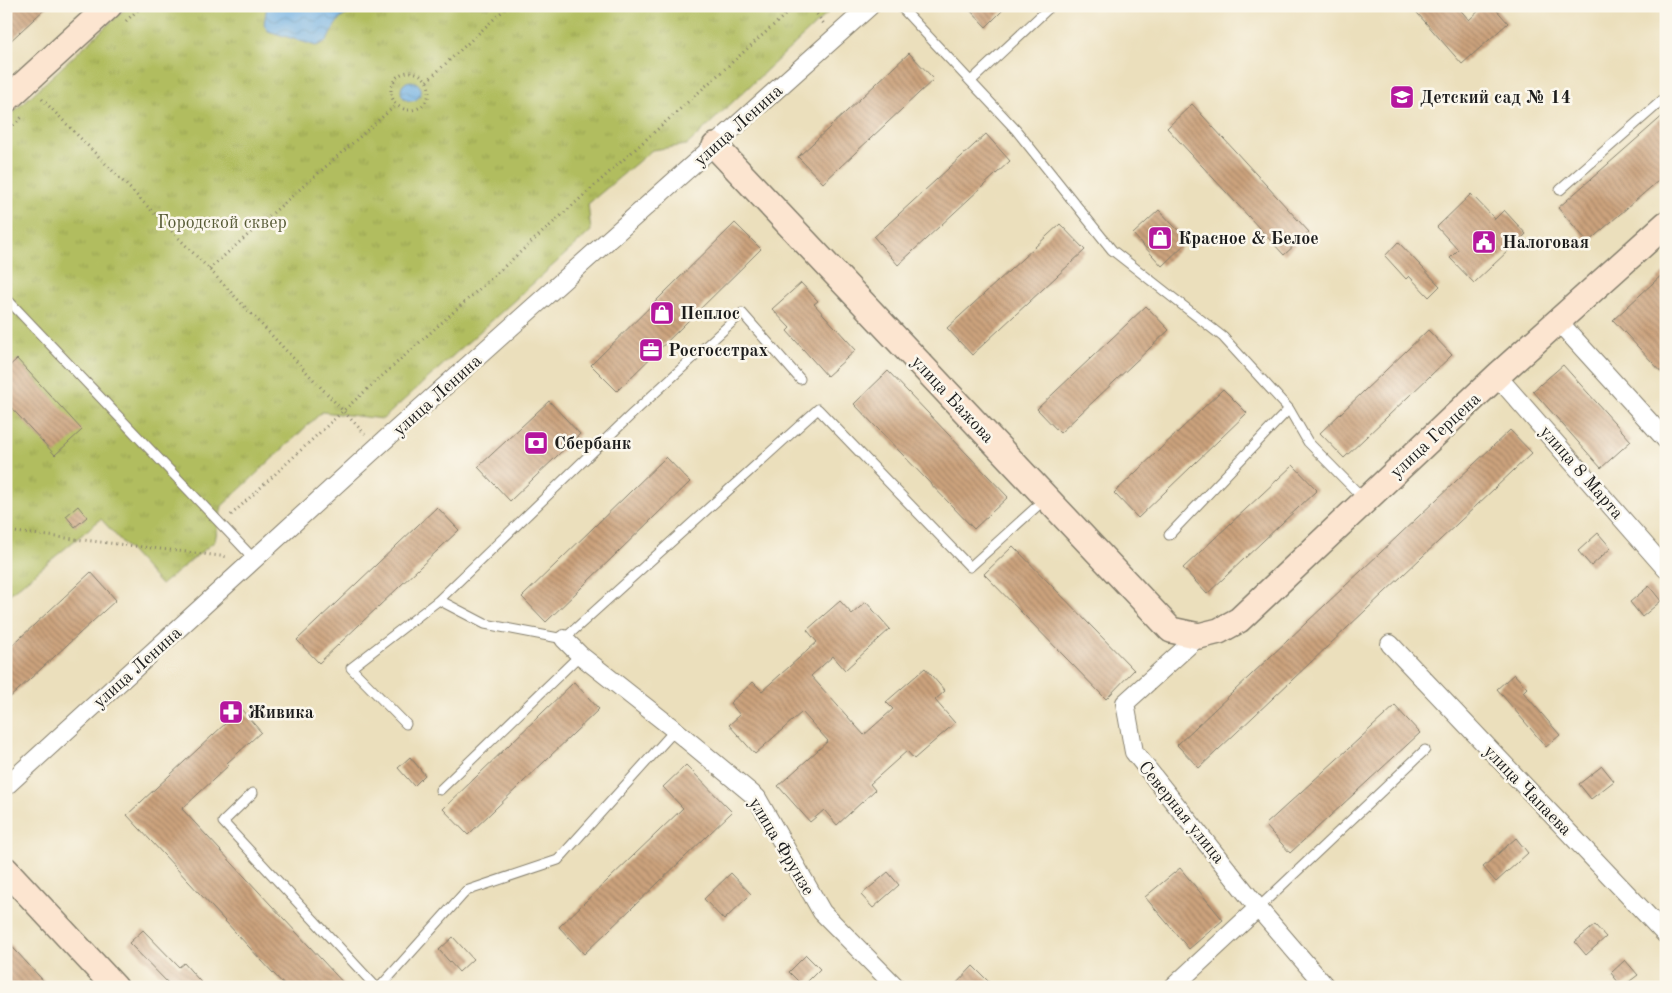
<svg xmlns="http://www.w3.org/2000/svg" width="1672" height="993" font-family="'Old Standard TT',serif">
<style>
.grass{fill:url(#grass-tufts);stroke:#666c3e}
.water{fill:url(#water-waves);stroke:#45667f}
.building{fill:url(#building-back-hatch)}
.lines{fill:none;stroke-linecap:round;stroke-linejoin:round}
.lane-casing{stroke:#847e6c;stroke-width:11}
.street-casing{stroke:#847e6c;stroke-width:20}
.secondary-casing{stroke:#847e6c;stroke-width:28}
.path{stroke:#847e6c;stroke-width:3;stroke-dasharray:1 4;stroke-linecap:butt}
.lane{stroke:#fff;stroke-width:9}
.street{stroke:#fff;stroke-width:18}
.secondary{stroke:#fce5d0;stroke-width:25}
.labels{text-anchor:middle;stroke-width:5;stroke-linejoin:round;paint-order:stroke}
.poi-label{font-size:18px;font-weight:bold;fill:#1c1c1c;stroke:#fbf7ec;text-anchor:start}
.street-label{font-size:18px;fill:#1c1c1c;stroke:#fbf7ec}
.park-label{font-size:18px;fill:#585c37;stroke:#fbf7ec}
</style>
<defs>
<pattern id="grass-tufts" width="24" height="20" patternUnits="userSpaceOnUse" patternTransform="scale(1.25)"><rect width="24" height="20" fill="#b1bd5f"/><path d="M3 7l-1-3M5 7V3M7 7l1-3M15 17l-1-3M17 17v-4M19 17l1-3" fill="none" stroke="#98a252"/></pattern>
<pattern id="water-waves" width="16" height="10" patternUnits="userSpaceOnUse" patternTransform="scale(1.25)"><rect width="16" height="10" fill="#6eafe2"/><path d="M0 5q4-4 8 0t8 0" fill="none" stroke="#5a8eb6"/></pattern>
<pattern id="building-back-hatch" width="6" height="6" patternUnits="userSpaceOnUse" patternTransform="scale(1.25)"><rect width="6" height="6" fill="#cca37d"/><path d="M-1 5l2 2M0 0l6 6M5-1l2 2" fill="none" stroke="#a58466"/></pattern>
</defs>
<rect width="100%" height="100%" fill="#fbf7ec"/>
<filter id="ink" filterUnits="userSpaceOnUse"><feTurbulence type="fractalNoise" baseFrequency=".02" numOctaves="2"/><feDisplacementMap in="SourceGraphic" scale="10" xChannelSelector="R" yChannelSelector="G"/><feConvolveMatrix kernelMatrix="1 2 1 2 8 2 1 2 1" color-interpolation-filters="sRGB"/></filter>
<filter id="wash" filterUnits="userSpaceOnUse"><feTurbulence type="fractalNoise" baseFrequency=".0096" numOctaves="4" result="noise"/><feDisplacementMap in="SourceGraphic" scale="20" xChannelSelector="R" yChannelSelector="G"/><feGaussianBlur stdDeviation="1.12" result="paint"/><feColorMatrix in="noise" values="0 0 0 0 0 0 0 0 0 0 0 0 0 0 0 0 0 1.4 0 .05"/><feComposite in="paint" operator="in"/></filter>
<g filter="url(#wash)">
<rect width="100%" height="100%" fill="#ebdfbc"/>
<!-- grass -->
<path class="grass" d="M128,6H835L687,145L652,150L588,204L591,231L383,419L322,412L222,506L215,541L161,585L101,519L6,597V119Z"/>
<!-- water -->
<path class="water" d="M267,6H378L373,11C344,11 339,15 327,41L316,46L268,31L264,24Z
M401 91a10 10 0 1 1 20 0a10 10 0 1 1-20 0Z"/>
<g id="blocks">
<!-- building -->
<path class="building" d="M6,6H48L6,45Z
M966,6H1007L986,27Z
M1411,6H1457L1469,20L1484,6H1493L1508,23L1462,64Z
M909,53L934,79L823,183L798,157Z
M1192,104L1309,232L1284,255L1167,128Z
M1666,113V174L1588,242L1558,208Z
M986,134L1010,161L898,265L874,237Z
M1471,194L1495,219L1504,210L1526,234L1474,283L1450,258L1458,250L1437,227Z
M1159,210L1188,241L1162,266L1133,234Z
M735,223L761,249L617,391L591,365Z
M1060,224L1085,250L972,355L947,328Z
M1398,242L1440,286L1429,297L1409,276L1406,279L1385,256Z
M1666,271V377L1613,320Z
M801,283L818,301L814,304L856,350L827,376L787,331L790,328L772,309Z
M1146,306L1169,330L1060,433L1037,409Z
M1428,330L1452,355L1344,458L1320,433Z
M17,359L82,430L55,455L6,402V369Z
M1563,365L1631,441L1601,468L1533,391Z
M888,371L1008,497L974,529L854,404Z
M1223,389L1247,413L1138,518L1114,493Z
M549,401L580,434L510,501L478,467Z
M1510,430L1532,453L1199,768L1177,745Z
M666,457L690,482L546,622L522,597Z
M1293,465L1317,490L1207,594L1183,568Z
M78,506L87,517L75,527L66,516Z
M437,507L459,530L319,663L297,640Z
M1598,533L1611,548L1591,566L1578,551Z
M1013,546L1134,670L1106,699L984,574Z
M91,572L116,600L6,701V651Z
M1649,586L1661,601L1642,617L1630,602Z
M840,601L852,614L866,602L890,629L845,670L833,656L811,676L864,735L893,709L886,702L925,668L945,691L935,700L955,723L914,759L907,751L870,784L875,790L837,825L824,810L810,822L778,786L828,741L802,712L755,754L729,725L740,715L730,703L753,682L762,691L817,642L807,630Z
M1514,674L1527,688L1523,692L1560,735L1546,747L1497,689Z
M574,682L599,709L468,835L443,809Z
M1395,706L1420,733L1290,853L1265,825Z
M241,709L261,732L227,763L229,765L182,809L347,987H286L127,815Z
M410,757L425,775L414,786L398,768Z
M686,765L732,812L584,954L559,927L683,808L663,787Z
M1602,766L1614,781L1591,799L1579,784Z
M1516,838L1528,853L1496,882L1483,867Z
M1180,868L1223,920L1189,949L1145,897Z
M888,872L899,885L873,908L861,895Z
M731,873L751,894L724,920L704,899Z
M1595,925L1606,937L1586,955L1575,942Z
M143,930L179,967L184,963L205,987H172L129,943Z
M453,937L473,959L459,972L439,950Z
M6,940L49,987H6Z
M806,955L820,969L803,986L789,972Z
M1625,960L1638,975L1622,987L1611,973Z
M973,966L994,987H953Z"/>
</g>
</g>
<g filter="url(#ink)">
<use href="#blocks" fill-opacity="0" stroke="#847e6c" stroke-width="1"/>
<g class="lines">
<defs>
<path id="lane" d="M900,6L1016,130L1112,250L1223,337L1289,409L1308,442L1364,499
M971,81L1051,6
M1560,190L1666,97
M6,298L255,560
M1169,535L1289,409
M439,600L485,624L564,639L818,409L970,567L1044,500
M406,724L351,668L439,600L632,414L742,313L800,379
M440,790L580,655
M253,793L223,822L376,987
M1258,908L1425,750
M380,987L466,891L558,860L675,730"/>
<path id="street" d="M1558,321L1666,440
M1497,376L1666,569
M1199,636L1125,703L1134,752L1258,908L1326,987
M564,639L580,655L675,730L757,798L822,912L896,987
M1390,644L1666,935
M6,786L377,447L870,6
M1173,987L1258,908"/>
<path id="secondary" d="M6,100L109,6
M715,146L1171,630L1199,636L1219,631L1239,620L1497,376L1666,224
M6,870L115,987"/>
</defs>
<!-- lane casing -->
<use href="#lane" class="lane-casing"/>
<!-- street casing -->
<use href="#street" class="street-casing"/>
<!-- secondary casing -->
<use href="#secondary" class="secondary-casing"/>
<!-- path -->
<path class="path" d="M811,6L824,24
M126,21L142,6
M391 91a19 19 0 1 1 38 0a19 19 0 1 1-38 0Z
M427,81L508,6
M42,99L209,269L365,434
M6,132L22,117
M209,269L396,105
M6,510V512
M231,515L343,411L795,6
M6,531L229,557"/>
<!-- lane -->
<use href="#lane" class="lane"/>
<!-- street -->
<use href="#street" class="street"/>
<!-- secondary -->
<use href="#secondary" class="secondary"/>
</g>
</g>
<!-- icons -->
<defs>
<symbol id="school-square" viewBox="-11 -11 22 22"><rect x="-9" y="-9" width="18" height="18" rx="4" fill="#b5179e" stroke="#fbf7ec"/><path d="M0-5L7-2L0 1L-7-2ZM-4 1L0 2.5L4 1V4Q0 6-4 4Z" fill="#fff"/></symbol>
<symbol id="shop-square" viewBox="-11 -11 22 22"><rect x="-9" y="-9" width="18" height="18" rx="4" fill="#b5179e" stroke="#fbf7ec"/><path d="M-5-2.5h2.3a2.7 3.5 0 0 1 5.4 0H5L5.5 6h-11ZM-1.5-2.5h3a1.5 2.3 0 0 0-3 0Z" fill="#fff"/></symbol>
<symbol id="civic-square" viewBox="-11 -11 22 22"><rect x="-9" y="-9" width="18" height="18" rx="4" fill="#b5179e" stroke="#fbf7ec"/><path d="M-.6-6.5H3V-4.5H.6V-3L4-1V1h2V6H-6V1h2V-1L-.6-3ZM-1.2 2.5V6h2.4V2.5Z" fill="#fff"/></symbol>
<symbol id="office-square" viewBox="-11 -11 22 22"><rect x="-9" y="-9" width="18" height="18" rx="4" fill="#b5179e" stroke="#fbf7ec"/><path d="M-6-3h4V-5.5h4V-3h4V5H-6ZM-1-4.5V-3h2v-1.5ZM-6 0V1H6V0Z" fill="#fff"/></symbol>
<symbol id="bank-square" viewBox="-11 -11 22 22"><rect x="-9" y="-9" width="18" height="18" rx="4" fill="#b5179e" stroke="#fbf7ec"/><path d="M-6-4H6V4H-6ZM0-2.3a2.3 2.3 0 1 0 0 4.6a2.3 2.3 0 1 0 0-4.6Z" fill="#fff"/></symbol>
<symbol id="pharmacy-square" viewBox="-11 -11 22 22"><rect x="-9" y="-9" width="18" height="18" rx="4" fill="#b5179e" stroke="#fbf7ec"/><path d="M-2-6h4v4h4v4h-4v4h-4v-4h-4v-4h4Z" fill="#fff"/></symbol>
</defs>
<g fill-rule="evenodd">
<use href="#school-square" x="1388" y="83" width="28" height="28"/>
<use href="#shop-square" x="1146" y="224" width="28" height="28"/>
<use href="#civic-square" x="1470" y="228" width="28" height="28"/>
<use href="#shop-square" x="648" y="299" width="28" height="28"/>
<use href="#office-square" x="637" y="336" width="28" height="28"/>
<use href="#bank-square" x="522" y="429" width="28" height="28"/>
<use href="#pharmacy-square" x="217" y="698" width="28" height="28"/>
</g>
<g class="labels">
<!-- poi labels -->
<g class="poi-label">
<text x="1420" y="103">Детский сад № 14</text>
<text x="1178" y="244">Красное &amp; Белое</text>
<text x="1502" y="248">Налоговая</text>
<text x="680" y="319">Пеплос</text>
<text x="668" y="356">Росгосстрах</text>
<text x="554" y="449">Сбербанк</text>
<text x="248" y="718">Живика</text>
</g>
<!-- street labels -->
<g class="street-label">
<text transform="translate(738 125) rotate(-42)" y="6">улица Ленина</text>
<text transform="translate(437 395) rotate(-42)" y="6">улица Ленина</text>
<text transform="translate(953 399) rotate(47)" y="6">улица Бажова</text>
<text transform="translate(1435 435) rotate(-43)" y="6">улица Герцена</text>
<text transform="translate(1582 472) rotate(49)" y="6">улица 8 Марта</text>
<text transform="translate(137 667) rotate(-42)" y="6">улица Ленина</text>
<text transform="translate(1528 790) rotate(46)" y="6">улица Чапаева</text>
<text transform="translate(1182 812) rotate(51)" y="6">Северная улица</text>
<text transform="translate(782 846) rotate(59)" y="6">улица Фрунзе</text>
</g>
<!-- park labels -->
<g class="park-label">
<text x="222" y="228">Городской сквер</text>
</g>
</g>
<!-- margin -->
<rect width="1672" height="993" fill="none" stroke="#fbf7ec" stroke-width="25"/>
</svg>
